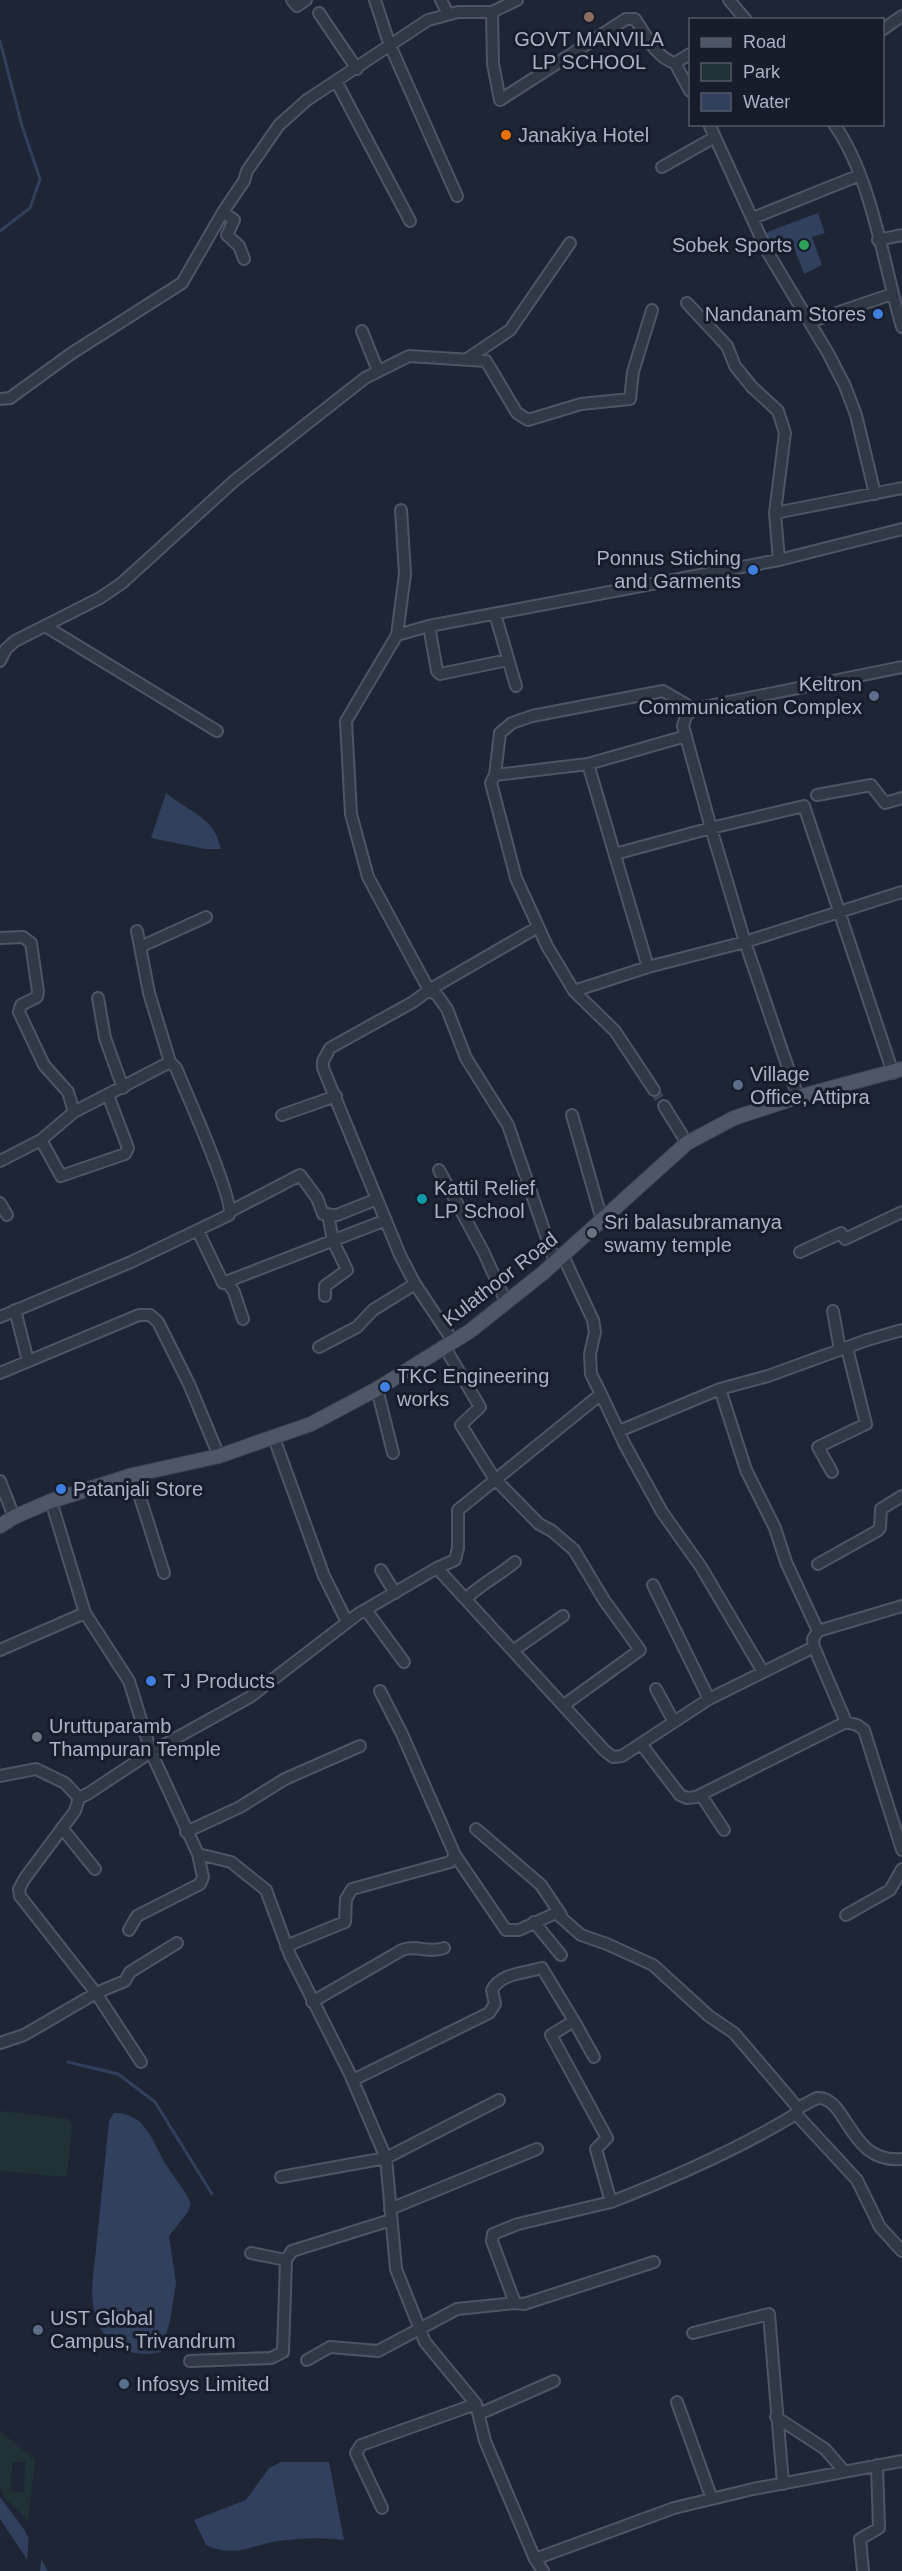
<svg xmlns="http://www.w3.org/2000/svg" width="902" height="2571" font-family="Arial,sans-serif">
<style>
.green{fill:#203236;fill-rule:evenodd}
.water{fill:#30405d}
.pier{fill:#1e2635}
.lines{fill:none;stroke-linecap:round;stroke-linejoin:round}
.stream{stroke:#30405d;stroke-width:3}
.minor-tunnel{stroke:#3a4251;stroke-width:10;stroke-dasharray:10 5;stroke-linecap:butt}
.minor-casing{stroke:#4f5564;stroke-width:14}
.major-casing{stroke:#3b414f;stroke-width:16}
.minor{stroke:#313846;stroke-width:10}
.major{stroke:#4f5766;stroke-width:14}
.education-dot{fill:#8d6e63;stroke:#171d2a;stroke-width:2}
.food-dot{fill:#e8710a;stroke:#171d2a;stroke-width:2}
.leisure-dot{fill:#2e9e5b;stroke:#171d2a;stroke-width:2}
.shop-dot{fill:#3f7fe0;stroke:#171d2a;stroke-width:2}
.service-dot{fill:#5c6f8a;stroke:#171d2a;stroke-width:2}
.culture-dot{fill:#0f9aa8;stroke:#171d2a;stroke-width:2}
.worship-dot{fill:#6b7280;stroke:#171d2a;stroke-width:2}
.labels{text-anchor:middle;stroke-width:6;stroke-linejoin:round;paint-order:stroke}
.poi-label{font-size:20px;fill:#abb2c3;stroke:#171d2a;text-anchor:start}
.street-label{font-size:20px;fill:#abb2c3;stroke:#171d2a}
</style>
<rect width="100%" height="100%" fill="#1e2635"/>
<!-- green -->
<path class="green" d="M0,2111L69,2119L72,2127L67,2177L0,2171Z
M0,2431L35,2460L28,2520L4,2497L0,2488ZM12,2462H25L24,2492L11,2491Z"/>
<!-- water -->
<path class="water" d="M818,213L825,233L812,237L822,265L804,274L792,242L768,251L762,234Z
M166,793C190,813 214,816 221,849H205L151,838Z
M114,2113C148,2113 153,2145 168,2168C176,2180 186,2191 191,2204L188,2212L169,2236L176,2283L170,2321L161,2352C134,2359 105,2347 96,2318C88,2294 95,2264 97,2240C101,2200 105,2161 109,2121Z
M281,2462H329L344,2540C321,2537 301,2538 278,2541C249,2546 235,2558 206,2545L194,2520L246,2500L269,2468Z
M0,2497L23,2528L48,2571H35L0,2519Z"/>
<!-- pier -->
<path class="pier" d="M29,2533L42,2553L40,2571H32L27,2563Z"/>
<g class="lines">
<!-- stream -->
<path class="stream" d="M0,41L22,126L40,179L30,208L0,231
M68,2062L118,2074L155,2102L212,2194"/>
<!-- minor-tunnel -->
<path class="minor-tunnel" d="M654,1090L664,1106"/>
<defs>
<path id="minor" d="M292,0L297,6L306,0
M375,0L389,43L457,196
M441,0L448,14
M729,0L746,20
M492,12L493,64L500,100L626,19H635C646,35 656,58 675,63L690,54
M319,13L357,69
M882,30L902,16
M675,63L690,91
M336,81L410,221
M709,124L767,251L828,353L845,386L856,415L875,494
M834,124C872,178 883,263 902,327
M662,167L715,137
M223,212L234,220L227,235L239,246L244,259
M753,218L860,175
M878,240L902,235
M687,303L727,346L735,366L752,387L778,411L785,433L775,513
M810,322L892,294
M362,331L378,371
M467,359L510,330L570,243
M0,399L10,398L72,353L182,283L223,212L244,181L247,171L279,125L307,100L428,20L458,12H492L517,0
M779,560L775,513L902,488
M495,614L516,686
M45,626L217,731
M429,626L437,671L440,674L508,660
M397,635L405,574L401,510
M0,661L6,649L15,641L100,598L122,583L234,481L365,378L409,356L486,361L517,413L528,420L581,404L630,399L633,372L652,310
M588,764L648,967
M495,775L500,733L512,723L532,716L663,691L694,709
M817,795L871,785L885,803L902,798
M615,854L711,828L683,726L686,716L694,709L902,667
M538,927L429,990L368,877L351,814L346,721L397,635L429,626L779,560L902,529
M0,938L23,937L31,943L38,992L37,997L21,1005L19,1012L44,1065L68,1092L74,1112L170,1062L149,993L137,931
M140,947L206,917
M574,991L648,967L745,942L902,892
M98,998L105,1038L123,1088
M654,1090L615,1031L574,991L547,946L516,878L491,783L495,775L588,764L686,736
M798,1097L745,942L711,828L804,806L893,1073
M664,1106L687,1143
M282,1115L336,1096
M572,1115L602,1220
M41,1140L61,1176L125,1154L128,1148L108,1095
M0,1161L41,1140L74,1112
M439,1170L484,1253L506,1302
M0,1203L7,1215
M231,1211L300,1175L317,1198L323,1214L337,1215L377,1199
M198,1231L223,1283L386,1220
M800,1252L841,1233L845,1239L902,1212
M563,1256L593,1320L595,1332L590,1354L591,1374L601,1394L458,1510V1548L455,1560L437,1568L604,1750L613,1757L622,1756L709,1699L814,1647L846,1722L696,1797L687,1798L680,1795L641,1744
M227,1282L234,1292L243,1319
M325,1296V1286L347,1270L333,1241L328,1214
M15,1310L28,1361
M833,1311L840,1350
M0,1317L131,1262L229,1215C235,1201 185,1090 176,1068L170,1062
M453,1341L415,1284L400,1255L323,1068V1061L330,1048L413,1002L429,990L437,995L447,1009L466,1058L508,1125L555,1262
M444,1346L480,1407L461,1425L494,1478L539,1524L552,1531L574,1550L604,1600L640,1650L564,1705
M319,1347L357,1327L373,1310L415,1284
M0,1373L139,1315H150L158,1322L189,1384L219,1456
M377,1389L393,1453
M720,1389L746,1470L775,1528L786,1562L818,1631
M601,1394L625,1445L662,1512L701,1567L763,1672
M619,1431L720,1389L768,1376L867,1340L902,1330
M274,1438L324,1576L347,1622
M832,1472L818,1447L866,1424L847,1348
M133,1475L164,1573
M0,1481L14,1517
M51,1501L85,1613L129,1681L151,1752L198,1854L231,1862L266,1890L290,1955L350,2074L386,2158L396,2269L425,2342L476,2404L485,2441L535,2559L543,2571
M818,1564L877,1531L880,1528L881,1509L902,1496
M381,1570L395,1593
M653,1585L709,1699
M466,1599C478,1586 501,1574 515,1562
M366,1610L404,1662
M814,1647L813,1639L818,1631L902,1606
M0,1650L85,1613
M514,1650L563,1616
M656,1689L674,1722
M846,1722L857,1725L864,1730L902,1850
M0,1776L36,1769L65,1783L79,1798L89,1793L151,1752L250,1697L358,1614L437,1568
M701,1795L724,1830
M79,1798L75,1811L25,1878L19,1889L20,1896L96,1993L141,2062
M62,1828L95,1869
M476,1829L541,1885L561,1915
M186,1832L240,1807L285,1779L360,1746
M455,1855L506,1930H519L556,1913L581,1935L607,1944L653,1965L709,2016L734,2033L798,2108
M846,1915L890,1890L902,1869
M534,1922L561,1955
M129,1930L137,1916L200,1884L203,1877L198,1854
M286,1946L345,1922L346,1899L352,1889L450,1862L455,1855L402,1734L380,1691
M312,2002L402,1950C417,1944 427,1954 444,1948
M574,2021L594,2057
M0,2043L24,2035L96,1993L125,1981L130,1972L177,1943
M353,2080L489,2013L495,2004L492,1990C501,1973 525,1973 542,1968L574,2021L551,2035L607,2138L596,2149L611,2202C675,2177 737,2150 796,2114L798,2108L817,2098C848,2096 848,2164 902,2159
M796,2114L857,2180L880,2227L902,2251
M281,2177L386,2158L499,2100
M611,2202L518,2224L493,2234L492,2241L515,2303L524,2304L654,2262
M390,2209L537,2149
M251,2253L286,2260
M693,2333L769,2314L783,2484
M307,2360L330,2347L378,2351L457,2309L515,2303
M190,2361L271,2358L283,2352L286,2260L292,2251L391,2220
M677,2402L712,2499
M479,2414L554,2381
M776,2417L825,2449L844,2471
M382,2508L356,2453L361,2445L476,2404
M535,2559L674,2508L753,2489L902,2461
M863,2571L860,2539L879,2528L877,2465"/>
<path id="major" d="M0,1526L14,1517L51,1501L133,1475L219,1456L311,1424L377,1389L470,1331L543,1273L687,1143L734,1118L798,1097L902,1069"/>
</defs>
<!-- minor casing -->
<use href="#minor" class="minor-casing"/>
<!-- major casing -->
<use href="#major" class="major-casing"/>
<!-- minor -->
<use href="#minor" class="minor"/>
<!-- major -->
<use href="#major" class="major"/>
</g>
<!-- markers -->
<circle class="education-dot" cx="589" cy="17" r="6"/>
<circle class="food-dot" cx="506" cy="135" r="6"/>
<circle class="leisure-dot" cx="804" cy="245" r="6"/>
<g class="shop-dot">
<circle cx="878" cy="314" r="6"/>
<circle cx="753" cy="570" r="6"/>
<circle cx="385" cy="1387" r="6"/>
<circle cx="61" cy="1489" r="6"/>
<circle cx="151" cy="1681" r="6"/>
</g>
<g class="service-dot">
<circle cx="874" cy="696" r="6"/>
<circle cx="738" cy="1085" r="6"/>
<circle cx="38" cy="2330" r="6"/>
<circle cx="124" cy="2384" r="6"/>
</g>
<circle class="culture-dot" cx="422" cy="1199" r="6"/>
<g class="worship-dot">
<circle cx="592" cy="1233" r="6"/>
<circle cx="37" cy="1737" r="6"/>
</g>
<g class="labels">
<!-- poi labels -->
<g class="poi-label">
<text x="589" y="46" text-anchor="middle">GOVT MANVILA<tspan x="589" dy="23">LP SCHOOL</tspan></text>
<text x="518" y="142">Janakiya Hotel</text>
<text x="792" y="252" text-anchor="end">Sobek Sports</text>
<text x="866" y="321" text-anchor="end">Nandanam Stores</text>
<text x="741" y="565" text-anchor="end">Ponnus Stiching<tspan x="741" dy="23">and Garments</tspan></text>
<text x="862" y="691" text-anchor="end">Keltron<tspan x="862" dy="23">Communication Complex</tspan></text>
<text x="750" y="1081">Village<tspan x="750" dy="23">Office, Attipra</tspan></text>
<text x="434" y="1195">Kattil Relief<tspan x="434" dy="23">LP School</tspan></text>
<text x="604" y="1229">Sri balasubramanya<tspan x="604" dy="23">swamy temple</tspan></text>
<text x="397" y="1383">TKC Engineering<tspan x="397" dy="23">works</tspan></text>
<text x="73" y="1496">Patanjali Store</text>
<text x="163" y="1688">T J Products</text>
<text x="49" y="1733">Uruttuparamb<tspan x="49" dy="23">Thampuran Temple</tspan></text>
<text x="50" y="2325">UST Global<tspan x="50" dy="23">Campus, Trivandrum</tspan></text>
<text x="136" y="2391">Infosys Limited</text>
</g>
<!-- street labels -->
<g class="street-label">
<text transform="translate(500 1279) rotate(-38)" y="7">Kulathoor Road</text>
</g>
</g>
<!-- legend -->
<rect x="689" y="18" width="195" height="108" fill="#171d2a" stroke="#525967" stroke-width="1.5"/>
<rect x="701" y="38" width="30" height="9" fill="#4f5766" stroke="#525967" stroke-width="1.5"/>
<text x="743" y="48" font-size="18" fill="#abb2c3">Road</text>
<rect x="701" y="63" width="30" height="18" fill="#203236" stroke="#525967" stroke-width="1.5"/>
<text x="743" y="78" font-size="18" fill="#abb2c3">Park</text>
<rect x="701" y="93" width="30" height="18" fill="#30405d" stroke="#525967" stroke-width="1.5"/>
<text x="743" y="108" font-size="18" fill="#abb2c3">Water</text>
</svg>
